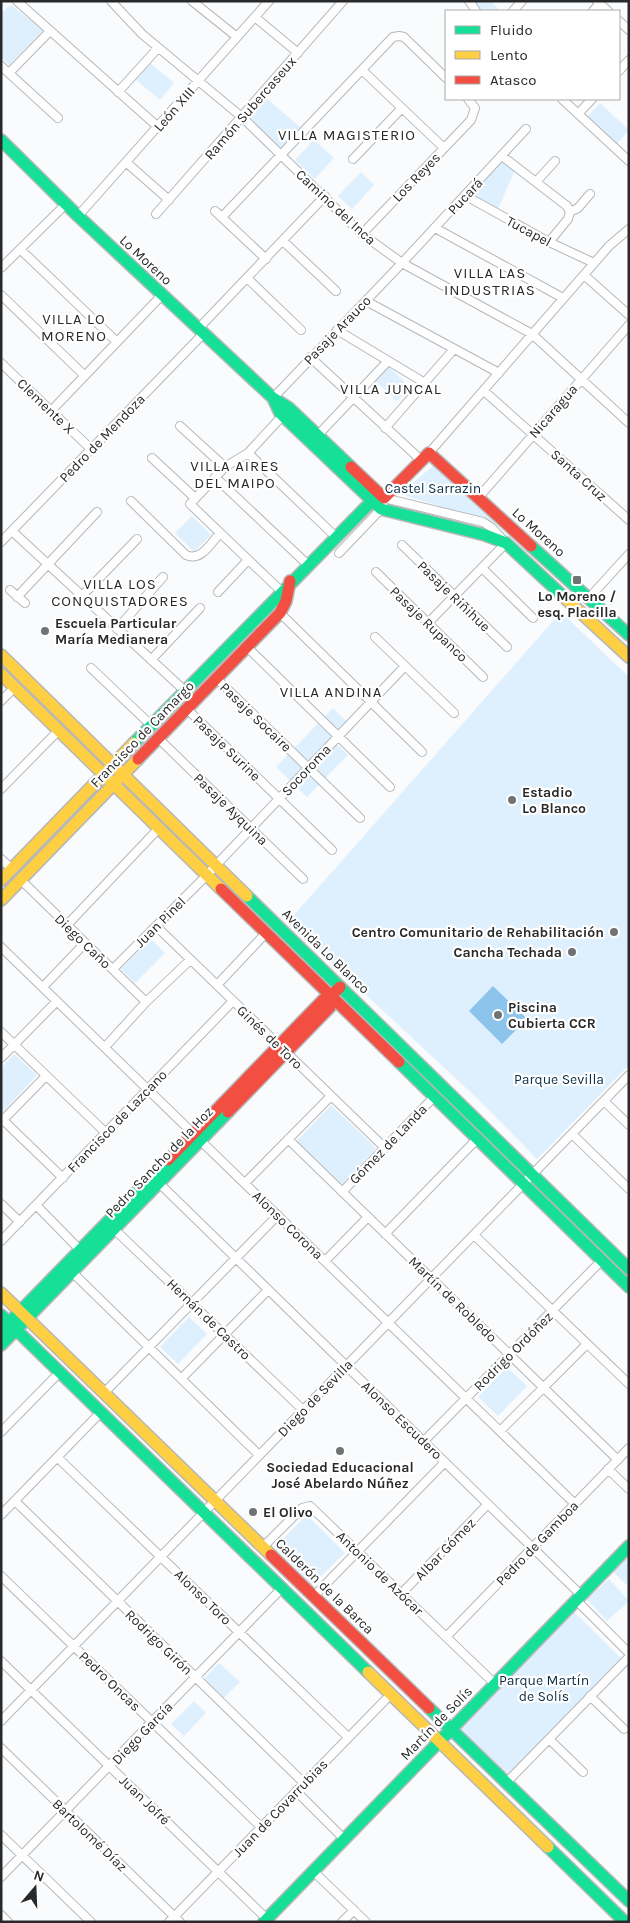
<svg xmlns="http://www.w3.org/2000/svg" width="630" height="1923" font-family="Karla,sans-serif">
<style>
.green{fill:#deeffe}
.water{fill:#8cc4eb}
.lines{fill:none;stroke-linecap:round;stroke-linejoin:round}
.street-casing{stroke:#b5b7b9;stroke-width:10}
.fast-casing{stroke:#b5b7b9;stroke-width:14}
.slow-casing{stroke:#b5b7b9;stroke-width:14}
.jam-casing{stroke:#b5b7b9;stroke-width:14}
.street{stroke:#fefeff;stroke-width:8}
.fast{stroke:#16e098;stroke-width:11}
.slow{stroke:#ffcf43;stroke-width:11}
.jam{stroke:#f24e42;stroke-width:11}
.poi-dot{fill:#717274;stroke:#fff;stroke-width:2}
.labels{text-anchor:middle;stroke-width:4.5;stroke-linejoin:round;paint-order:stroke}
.street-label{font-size:14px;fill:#28292a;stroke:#fff}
.park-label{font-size:14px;fill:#0b2e44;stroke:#fff}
.poi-label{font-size:14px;font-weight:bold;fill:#28292a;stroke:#fff;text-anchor:start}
.neighbourhood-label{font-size:15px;letter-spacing:1px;fill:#28292a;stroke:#fff}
</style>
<rect width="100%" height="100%" fill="#f9fbfd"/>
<!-- green -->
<path class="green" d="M471,1H490L501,11H481Z
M11,5L43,30L9,65L1,57V13Z
M149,62L174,83L160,100L135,79Z
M264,96L301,128L282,149L246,117Z
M600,103L629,130L616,145L587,117Z
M314,140L334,158L315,179L295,160Z
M502,161L515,170L498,209L471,194Z
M361,172L374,185L352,209L338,196Z
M388,366L410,387L397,401L374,380Z
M433,466L495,523L400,494Z
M192,516L211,535L194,552L175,533Z
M561,612L629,677V1065L537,1159L481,1102L288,922Z
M333,708L346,721L330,738L348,755L307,797L276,767Z
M151,939L165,953L135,983L121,969Z
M14,1054L37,1075L1,1114V1068Z
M331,1105L376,1148L340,1186L295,1143Z
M189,1317L207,1334L178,1364L160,1347Z
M507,1367L527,1386L498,1416L478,1397Z
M307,1515L345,1553L312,1585L275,1547Z
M629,1553V1587L612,1571Z
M609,1579L629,1601L607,1621L587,1599Z
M571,1609L621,1658L508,1776L458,1729Z
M219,1663L240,1682L223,1699L203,1680Z
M194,1701L206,1713L184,1736L171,1724Z"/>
<!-- water -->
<path class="water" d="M493,986L527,1019L502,1044L469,1011Z"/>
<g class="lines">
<defs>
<path id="street" d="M17,1L158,127
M111,1L142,34L243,118L362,234L402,263L532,334L629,423
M192,1L237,37
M469,1L476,11
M597,1L608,11
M513,11L522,1
M593,11L599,4
M255,17L298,53
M619,21L629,30
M1,66L58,118
M362,70L444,148
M619,71L629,60
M9,73L50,31
M118,92L158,48
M562,99L629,161
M578,114L592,99
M502,156L567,206L570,212
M353,159L402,108
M127,163L169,200
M536,182L555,161
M466,196L549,242L594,263
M215,211L266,259
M570,212L578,208L590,194
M156,214L343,1
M78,216L269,1
M222,217L393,37L399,36L404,37L446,78
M435,228L563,298
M362,234L471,120L475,108L468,99
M283,241L336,291
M549,242L568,219L570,212
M20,249L117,342
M1,268L66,204
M584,275L629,315
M247,278L301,330
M1,295L84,375
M366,301L499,373
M198,329L325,196
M337,330L425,383
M310,357L422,461
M1,363L91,449
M484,391L629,520
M273,398L402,263L526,129
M51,411L162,295
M180,426L225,467
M385,428L454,349
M318,435L388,361
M248,453L335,536
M429,453L609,246L629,229
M152,458L195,498
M215,477L307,564
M384,498L483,522L492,528L506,543L428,623
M478,498L629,325
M131,501L186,555C201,562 211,543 220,533
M12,531L185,691
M1,542L203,334
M402,545L507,647
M339,553L381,509L383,504
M482,568L533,618
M376,572L483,677
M10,590L25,603
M281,591L190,504L225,467L248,453L285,413
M218,592L248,560
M82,596L137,539
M17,597L97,512
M589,598L629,554
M280,613L422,752
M117,629L163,577
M375,637L454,713
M247,647L390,787
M151,660L200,608
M91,668L151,725
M216,678L360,818
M1,701L15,687
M187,709L332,850
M158,738L303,879
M1,789L59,730
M1,859L12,869
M21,880L146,1002
M67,925L159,828
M156,926L385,1148
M1,947L575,1504
M113,969L202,880L405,666
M217,985L266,933
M43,987L85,943
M1,1032L106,1133
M105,1047L146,1002L190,960
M1,1058L57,1001
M604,1101L629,1125
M1,1118L63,1178
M1,1122L46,1076
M572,1134L629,1189
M288,1139L618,1460
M159,1183L581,1595
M245,1183L331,1096
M342,1192L434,1097
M1,1204L20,1222
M36,1205L80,1250
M114,1229L303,1410
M385,1234L477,1139
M474,1235L629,1384
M1,1241L233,1001
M325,1261L368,1217
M72,1272L259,1455
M181,1379L268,1290
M104,1393L278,1215
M500,1431L587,1344
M1,1432L60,1372
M424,1441L602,1260
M57,1457L348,1737
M608,1469L629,1489
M15,1501L304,1783
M1,1515L101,1412
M263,1547L302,1508L310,1506L495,1684
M1,1576L261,1827
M401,1594L488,1504
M314,1596L445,1462
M576,1600L629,1653
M446,1637L629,1448
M1,1661L267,1919
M590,1696L624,1729
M1,1721L629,1075
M549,1739L583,1772
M1,1748L180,1922
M506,1783L629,1657
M296,1791L344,1839
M1,1835L91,1922
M313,1871L366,1922
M1,1877L282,1588
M1,1915L8,1922
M169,1922L391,1694
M342,1922L354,1910"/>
<path id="fast" d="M1,140L78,216L273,398L289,408L351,467
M273,398L280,413L381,509L485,535L506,543L564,597
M531,546L629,635
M134,743L372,501
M247,896L629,1269
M399,1062L629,1287
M1,1315L368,1672
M1,1331L168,1160
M1,1345L228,1112
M429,1708L629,1901
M548,1847L625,1922
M264,1922L629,1546"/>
<path id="slow" d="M564,597L629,657
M1,655L247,896
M1,674L221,889
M1,880L134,743
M1,900L138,759
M1,1293L271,1555
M368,1672L548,1847"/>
<path id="jam" d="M351,467L384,498L429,453L531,546
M138,759L280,613L286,601L290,581
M221,889L399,1062
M228,1112L330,1007V997
M168,1160L324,999L330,997L340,987
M271,1555L429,1708"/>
</defs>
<!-- street casing -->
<use href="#street" class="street-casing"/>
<!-- fast casing -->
<use href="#fast" class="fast-casing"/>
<!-- slow casing -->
<use href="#slow" class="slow-casing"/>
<!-- jam casing -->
<use href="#jam" class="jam-casing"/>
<!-- street -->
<use href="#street" class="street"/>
<!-- fast -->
<use href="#fast" class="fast"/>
<!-- slow -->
<use href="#slow" class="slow"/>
<!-- jam -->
<use href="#jam" class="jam"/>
</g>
<!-- markers -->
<g class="poi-dot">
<rect x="572" y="575" width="10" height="10" rx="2.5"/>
<circle cx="45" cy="631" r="5"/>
<circle cx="512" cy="800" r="5"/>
<circle cx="614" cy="932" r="5"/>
<circle cx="572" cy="952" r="5"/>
<circle cx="498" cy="1015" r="5"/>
<circle cx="340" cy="1451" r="5"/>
<circle cx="253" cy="1512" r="5"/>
</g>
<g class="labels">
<!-- street labels -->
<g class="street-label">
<text transform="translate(250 108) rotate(-49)" y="5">Ramón Subercaseux</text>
<text transform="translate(174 109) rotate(-49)" y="5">León XIII</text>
<text transform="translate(416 177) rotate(-46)" y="5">Los Reyes</text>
<text transform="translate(465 196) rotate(-47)" y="5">Pucará</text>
<text transform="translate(336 207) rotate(43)" y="5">Camino del Inca</text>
<text transform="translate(529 231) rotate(28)" y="5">Tucapel</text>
<text transform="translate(146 260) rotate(43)" y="5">Lo Moreno</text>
<text transform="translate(337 330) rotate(-46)" y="5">Pasaje Arauco</text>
<text transform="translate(46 406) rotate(44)" y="5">Clemente X</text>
<text transform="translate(553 411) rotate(-49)" y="5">Nicaragua</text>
<text transform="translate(102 438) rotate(-46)" y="5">Pedro de Mendoza</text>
<text transform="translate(579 475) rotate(42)" y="5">Santa Cruz</text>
<text transform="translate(539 532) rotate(42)" y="5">Lo Moreno</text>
<text transform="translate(454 596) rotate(44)" y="5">Pasaje Riñihue</text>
<text transform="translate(429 624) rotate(44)" y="5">Pasaje Rupanco</text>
<text transform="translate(256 717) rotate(44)" y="5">Pasaje Socaire</text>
<text transform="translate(142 734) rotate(-46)" y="5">Francisco de Camargo</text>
<text transform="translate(227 748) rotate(44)" y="5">Pasaje Surine</text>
<text transform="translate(306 770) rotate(-47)" y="5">Socoroma</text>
<text transform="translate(231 809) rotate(44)" y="5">Pasaje Ayquina</text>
<text transform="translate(160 922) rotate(-45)" y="5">Juan Pinel</text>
<text transform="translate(83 941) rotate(44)" y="5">Diego Caño</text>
<text transform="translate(326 951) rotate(44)" y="5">Avenida Lo Blanco</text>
<text transform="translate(270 1037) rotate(44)" y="5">Ginés de Toro</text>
<text transform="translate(117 1121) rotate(-46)" y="5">Francisco de Lazcano</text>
<text transform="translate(388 1144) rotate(-46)" y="5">Gómez de Landa</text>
<text transform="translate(159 1162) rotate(-46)" y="5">Pedro Sancho de la Hoz</text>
<text transform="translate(288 1225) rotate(44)" y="5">Alonso Corona</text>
<text transform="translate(453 1299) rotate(44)" y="5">Martín de Robledo</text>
<text transform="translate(209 1319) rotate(44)" y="5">Hernán de Castro</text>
<text transform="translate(513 1351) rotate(-45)" y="5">Rodrigo Ordóñez</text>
<text transform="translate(315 1398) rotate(-46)" y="5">Diego de Sevilla</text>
<text transform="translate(402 1420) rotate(44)" y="5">Alonso Escudero</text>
<text transform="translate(537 1543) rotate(-46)" y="5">Pedro de Gamboa</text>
<text transform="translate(445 1549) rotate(-46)" y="5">Albar Gómez</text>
<text transform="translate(380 1573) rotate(44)" y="5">Antonio de Azócar</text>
<text transform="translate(325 1586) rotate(44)" y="5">Calderón de la Barca</text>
<text transform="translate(203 1597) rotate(44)" y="5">Alonso Toro</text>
<text transform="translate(159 1642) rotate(44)" y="5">Rodrigo Girón</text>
<text transform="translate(110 1681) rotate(44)" y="5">Pedro Oncas</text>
<text transform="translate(436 1723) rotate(-46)" y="5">Martín de Solís</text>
<text transform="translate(142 1733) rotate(-46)" y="5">Diego García</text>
<text transform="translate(145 1800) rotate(44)" y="5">Juan Jofré</text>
<text transform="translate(280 1808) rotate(-46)" y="5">Juan de Covarrubias</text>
<text transform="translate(90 1835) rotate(44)" y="5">Bartolomé Díaz</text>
</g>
<!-- park labels -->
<g class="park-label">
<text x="433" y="493">Castel Sarrazin</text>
<text x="559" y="1084">Parque Sevilla</text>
<text x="544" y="1685">Parque Martín<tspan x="544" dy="16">de Solís</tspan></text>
</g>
<!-- poi labels -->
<g class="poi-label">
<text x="577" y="601" text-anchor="middle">Lo Moreno /<tspan x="577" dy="16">esq. Placilla</tspan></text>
<text x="55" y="628">Escuela Particular<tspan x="55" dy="16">María Medianera</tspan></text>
<text x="522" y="797">Estadio<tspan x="522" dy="16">Lo Blanco</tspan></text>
<text x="604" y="937" text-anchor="end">Centro Comunitario de Rehabilitación</text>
<text x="562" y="957" text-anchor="end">Cancha Techada</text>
<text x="508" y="1012">Piscina<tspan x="508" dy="16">Cubierta CCR</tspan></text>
<text x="340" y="1472" text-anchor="middle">Sociedad Educacional<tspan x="340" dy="16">José Abelardo Núñez</tspan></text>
<text x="263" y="1517">El Olivo</text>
</g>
<!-- neighbourhood labels -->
<g class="neighbourhood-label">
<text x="347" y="140">VILLA MAGISTERIO</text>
<text x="490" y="278">VILLA LAS<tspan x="490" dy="17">INDUSTRIAS</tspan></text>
<text x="74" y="324">VILLA LO<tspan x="74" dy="17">MORENO</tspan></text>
<text x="391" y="394">VILLA JUNCAL</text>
<text x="235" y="471">VILLA AIRES<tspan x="235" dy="17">DEL MAIPO</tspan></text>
<text x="120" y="589">VILLA LOS<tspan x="120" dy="17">CONQUISTADORES</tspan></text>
<text x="331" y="697">VILLA ANDINA</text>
</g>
</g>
<!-- border -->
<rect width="630" height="1923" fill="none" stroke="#28292a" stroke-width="5"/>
<!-- legend -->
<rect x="445" y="10" width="175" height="90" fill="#ffffff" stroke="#a9a9aa"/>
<rect x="455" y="26" width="25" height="8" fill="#16e098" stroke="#a9a9aa"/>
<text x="490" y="35" font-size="15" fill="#28292a">Fluido</text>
<rect x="455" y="51" width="25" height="8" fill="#ffcf43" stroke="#a9a9aa"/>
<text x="490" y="60" font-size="15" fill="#28292a">Lento</text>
<rect x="455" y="76" width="25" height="8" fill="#f24e42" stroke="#a9a9aa"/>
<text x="490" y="85" font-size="15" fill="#28292a">Atasco</text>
<!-- north arrow -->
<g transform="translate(35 1888) rotate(19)" stroke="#ffffff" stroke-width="4" paint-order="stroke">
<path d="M0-4L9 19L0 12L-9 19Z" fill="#28292a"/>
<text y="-8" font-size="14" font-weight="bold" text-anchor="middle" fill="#28292a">N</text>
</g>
</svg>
